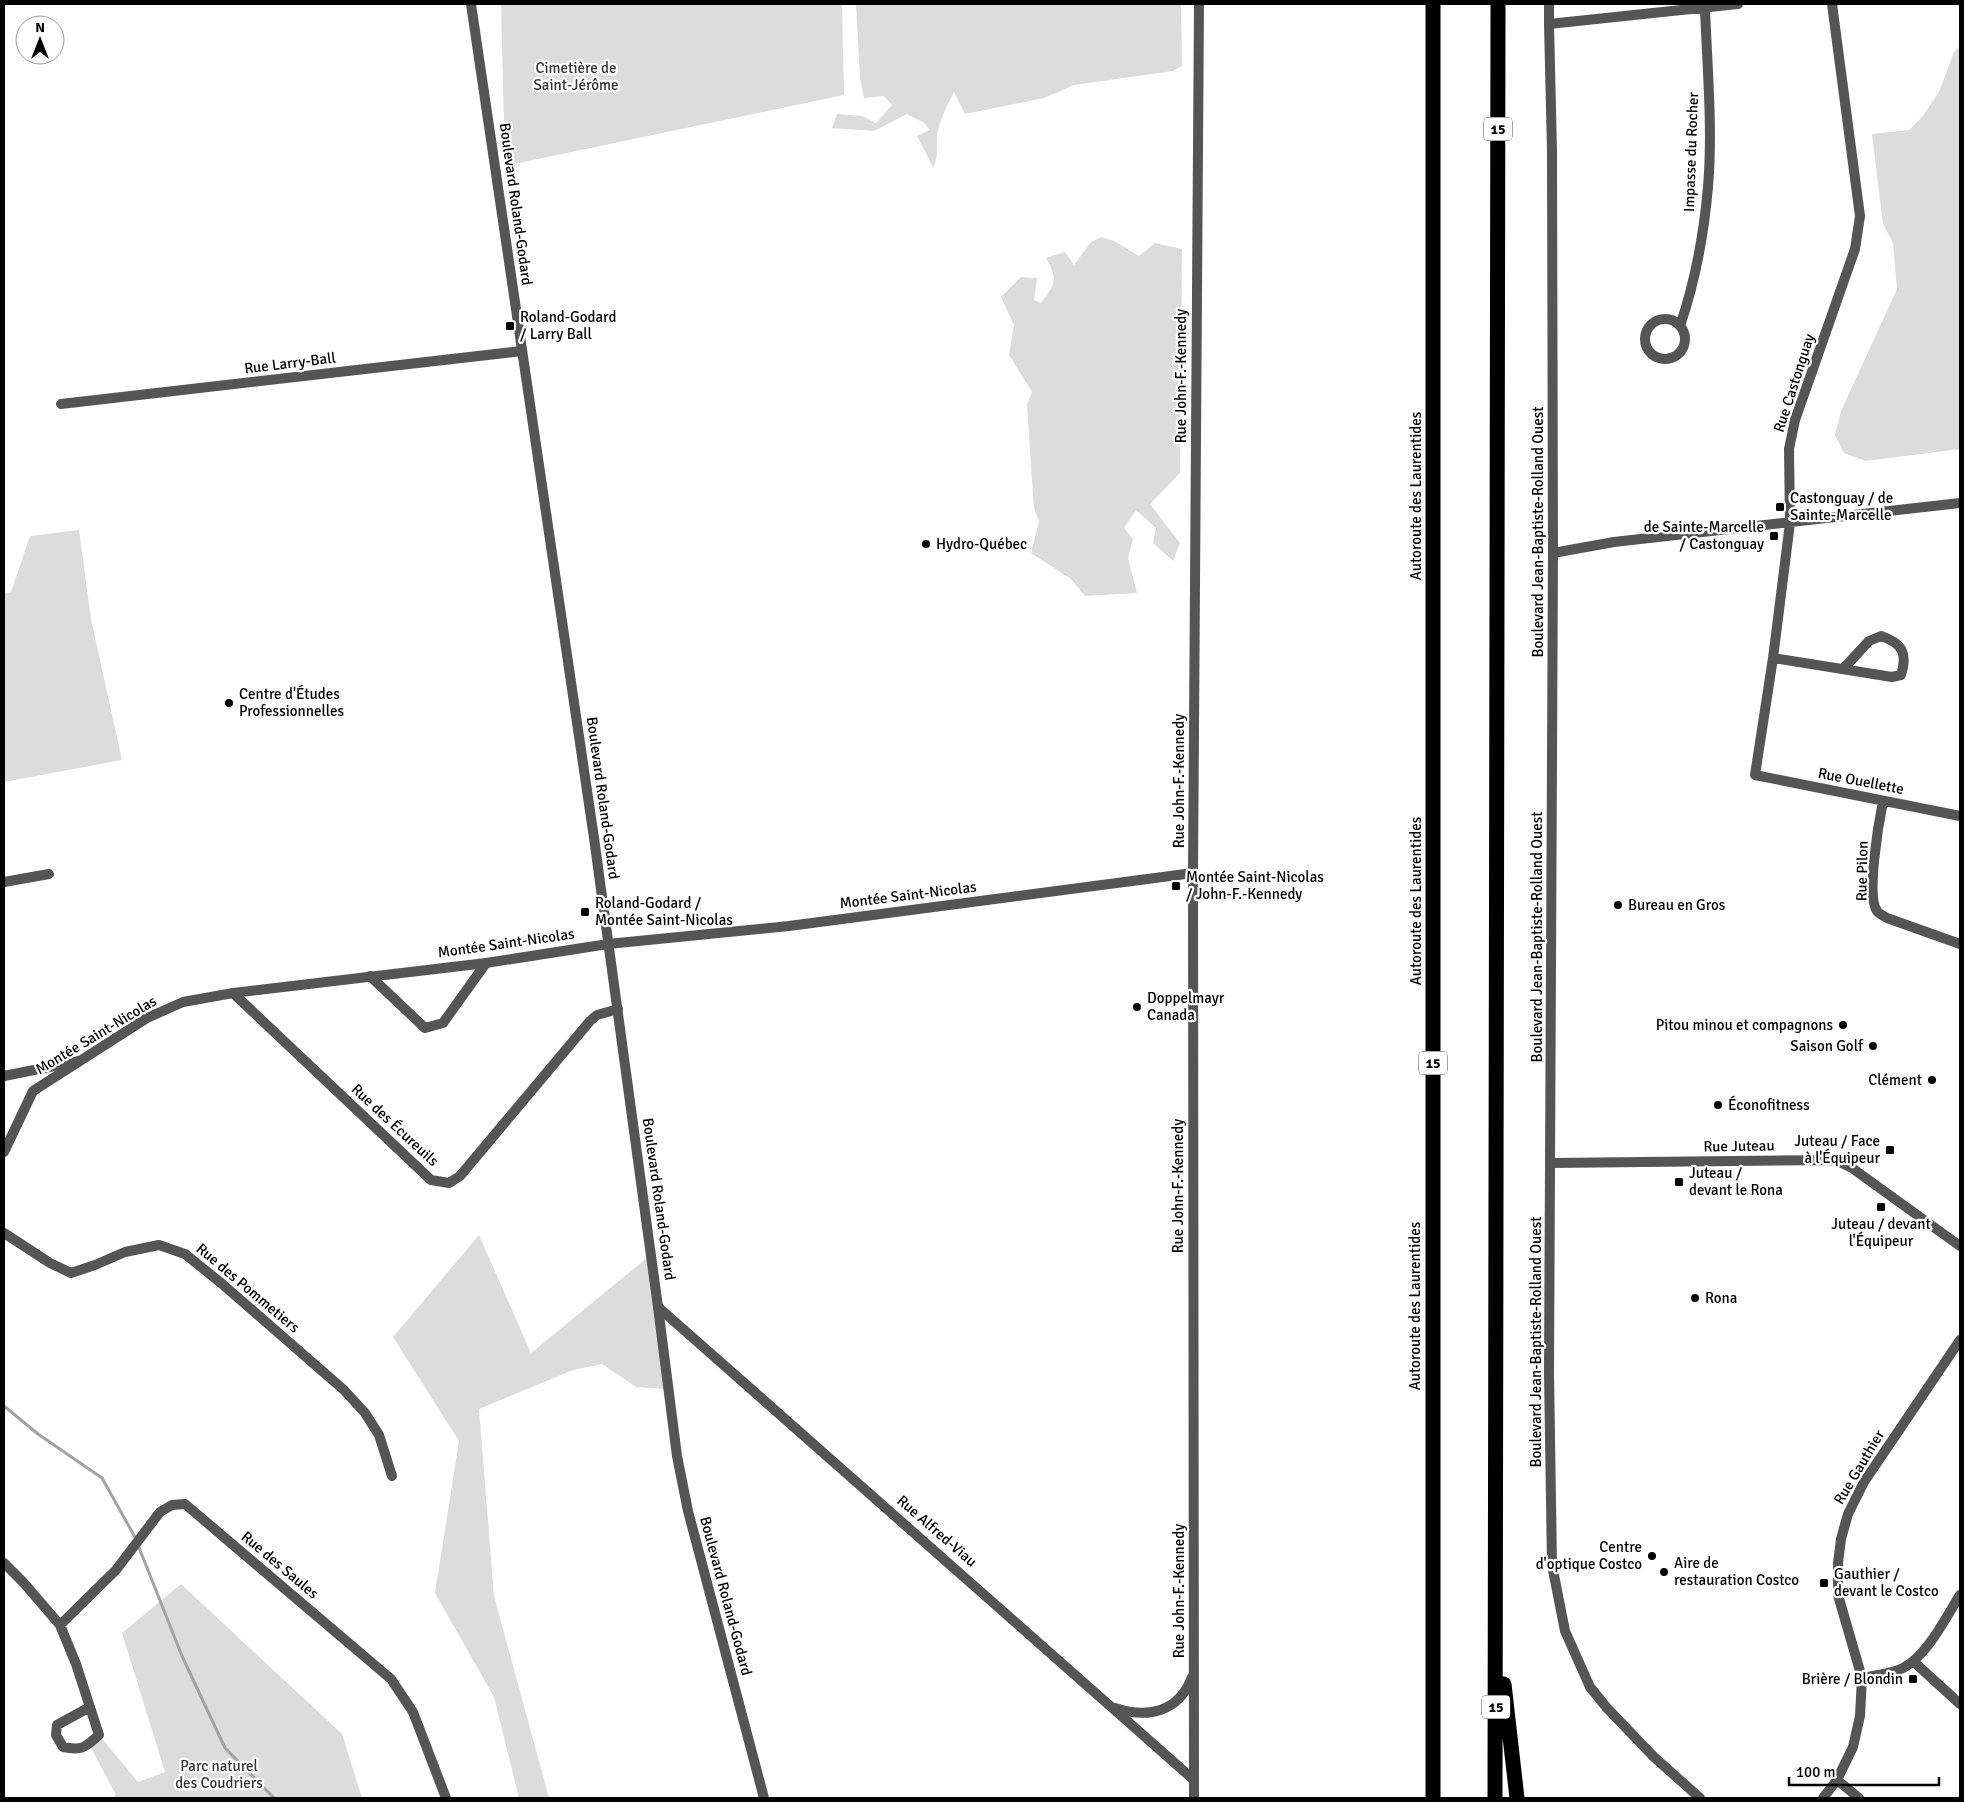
<svg xmlns="http://www.w3.org/2000/svg" width="1964" height="1802" font-family="Signika,sans-serif">
<style>
.green{fill:#dcdcdc}
.lines{fill:none;stroke-linecap:round;stroke-linejoin:round}
.stream{stroke:#a3a3a3;stroke-width:3}
.minor{stroke:#555;stroke-width:10}
.tertiary{stroke:#555;stroke-width:10}
.motorway{stroke:#000;stroke-width:15}
.poi-dot{fill:#000;stroke:#fff;stroke-width:2}
.labels{text-anchor:middle;stroke-width:4.5;stroke-linejoin:round;paint-order:stroke}
.shield{fill:#fff;stroke:#4c4c4c;stroke-width:1}
.shield-label{font-size:14px;font-weight:bold;fill:#000}
.park-label{font-size:15px;fill:#333;stroke:#fff}
.street-label{font-size:15px;fill:#000;stroke:#fff}
.poi-label{font-size:15px;fill:#000;stroke:#fff;text-anchor:start}
</style>
<rect width="100%" height="100%" fill="#fff"/>
<!-- green -->
<path class="green" d="M501,4H842L844,95L505,166Z
M856,4H1181L1182,66L1173,71L1074,85L1044,98L965,114L954,92C947,106 939,121 937,136C936,148 939,157 933,167L917,136L930,130L924,123L907,114L874,131L832,128L837,114L862,116L876,123L892,105L884,96L864,98L860,78Z
M1960,46V449L1866,461L1844,453L1835,435L1841,411L1897,289L1893,243L1883,224L1872,134L1909,130L1922,117L1939,92L1954,52Z
M1101,237L1114,241L1139,256L1155,243L1182,249L1180,473L1150,504L1180,543L1173,561L1153,543L1156,528L1136,510L1124,528L1133,539L1128,558L1137,593L1085,596L1071,579L1031,553L1039,521L1034,509L1027,405L1032,392L1009,355L1014,325L1001,297L1021,277L1037,278L1034,300L1041,303C1056,283 1058,280 1046,258L1065,252L1074,265L1091,242Z
M79,530L91,619L122,760L4,782V594L11,592L30,536Z
M479,1235L531,1353L648,1257L665,1389L636,1387L602,1364L573,1370L479,1409L494,1596L549,1798H519L494,1697L435,1593L459,1441L393,1337Z
M181,1584L342,1734L362,1798H111L116,1795L89,1744L99,1735L138,1782L165,1772L122,1633Z"/>
<g class="lines">
<!-- stream -->
<path class="stream" d="M4,1406L38,1434L102,1478L136,1539
M138,1545L182,1656L225,1748L274,1798"/>
<!-- minor -->
<path class="minor" d="M1549,4V24L1738,4
M1832,4L1860,216L1855,249L1795,420L1789,449L1790,523L1773,658L1755,775L1960,816
M1645 339a20 20 0 1 1 40 0a20 20 0 1 1-40 0Z
M1680,326C1695,282 1704,233 1708,187C1713,128 1707,67 1705,7
M61,404L522,351
M1553,553L1614,542L1960,503
M1773,658L1892,677L1901,675C1908,653 1902,643 1881,636L1869,641L1843,669
M1883,801C1879,821 1866,896 1877,911C1879,914 1884,916 1887,918L1960,944
M4,882L49,874
M370,976L425,1028L443,1023L486,963
M233,993L431,1180L449,1183L460,1176L590,1021L597,1015L618,1009
M4,1076L79,1061
M1551,1163L1836,1160L1852,1168L1960,1246
M4,1233L50,1263L71,1273L95,1265L125,1252L159,1245L185,1254L221,1283L344,1390L365,1413L379,1435L392,1476
M658,1307L1194,1780
M4,1563L23,1582L60,1625L76,1664L99,1735C85,1747 83,1751 63,1747L56,1735L57,1725L90,1707
M60,1625L116,1570L160,1512L172,1505L185,1504L391,1679L413,1712L446,1798
M1914,1662L1960,1704
M1837,1780L1859,1798"/>
<!-- tertiary -->
<path class="tertiary" d="M471,4L594,838L658,1307L677,1456L688,1511L764,1798
M1549,24L1552,151L1553,553L1549,1373L1552,1565L1565,1631L1590,1687L1607,1708L1654,1757L1700,1798
M4,1152L33,1091L147,1018L183,1002L233,993L486,963L608,944L789,926L1193,873
M1862,1678C1875,1675 1891,1674 1903,1668C1927,1656 1946,1617 1960,1595
M1115,1708C1148,1719 1179,1712 1192,1677
M1194,1798L1193,873L1199,4
M1823,1798L1837,1780L1853,1747L1860,1716L1862,1678L1838,1595V1563L1841,1539L1848,1514L1864,1482L1960,1340"/>
<!-- motorway -->
<path class="motorway" d="M1504,1684L1517,1798
M1433,1798V4
M1495,1798L1498,4"/>
</g>
<!-- markers -->
<g class="poi-dot">
<rect x="505" y="321" width="10" height="10" rx="2.5"/>
<rect x="1775" y="502" width="10" height="10" rx="2.5"/>
<rect x="1769" y="531" width="10" height="10" rx="2.5"/>
<circle cx="926" cy="544" r="5"/>
<circle cx="229" cy="703" r="5"/>
<rect x="1171" y="881" width="10" height="10" rx="2.5"/>
<circle cx="1618" cy="905" r="5"/>
<rect x="580" y="907" width="10" height="10" rx="2.5"/>
<circle cx="1137" cy="1007" r="5"/>
<circle cx="1843" cy="1025" r="5"/>
<circle cx="1873" cy="1046" r="5"/>
<circle cx="1932" cy="1080" r="5"/>
<circle cx="1718" cy="1105" r="5"/>
<rect x="1885" y="1145" width="10" height="10" rx="2.5"/>
<rect x="1674" y="1177" width="10" height="10" rx="2.5"/>
<rect x="1876" y="1202" width="10" height="10" rx="2.5"/>
<circle cx="1695" cy="1298" r="5"/>
<circle cx="1652" cy="1556" r="5"/>
<circle cx="1664" cy="1572" r="5"/>
<rect x="1819" y="1578" width="10" height="10" rx="2.5"/>
<rect x="1908" y="1674" width="10" height="10" rx="2.5"/>
</g>
<g class="labels">
<!-- shield labels -->
<g class="shield">
<rect x="1484" y="117.5" width="28" height="23" rx="4"/>
<rect x="1419" y="1051.5" width="28" height="23" rx="4"/>
<rect x="1482" y="1695.5" width="28" height="23" rx="4"/>
</g>
<g class="shield-label">
<text x="1498" y="134">15</text>
<text x="1433" y="1068">15</text>
<text x="1496" y="1712">15</text>
</g>
<!-- park labels -->
<g class="park-label">
<text x="576" y="73">Cimetière de<tspan x="576" dy="17">Saint-Jérôme</tspan></text>
<text x="219" y="1771">Parc naturel<tspan x="219" dy="17">des Coudriers</tspan></text>
</g>
<!-- street labels -->
<g class="street-label">
<text transform="translate(1691 152) rotate(-88)" y="5">Impasse du Rocher</text>
<text transform="translate(516 204) rotate(82)" y="5">Boulevard Roland-Godard</text>
<text transform="translate(290 363) rotate(-7)" y="5">Rue Larry-Ball</text>
<text transform="translate(1181 376) rotate(-90)" y="5">Rue John-F.-Kennedy</text>
<text transform="translate(1794 383) rotate(-72)" y="5">Rue Castonguay</text>
<text transform="translate(1416 496) rotate(-90)" y="5">Autoroute des Laurentides</text>
<text transform="translate(1538 532) rotate(-90)" y="5">Boulevard Jean-Baptiste-Rolland Ouest</text>
<text transform="translate(1179 781) rotate(-90)" y="5">Rue John-F.-Kennedy</text>
<text transform="translate(1861 781) rotate(11)" y="5">Rue Ouellette</text>
<text transform="translate(603 798) rotate(82)" y="5">Boulevard Roland-Godard</text>
<text transform="translate(1862 871) rotate(-89)" y="5">Rue Pilon</text>
<text transform="translate(908 895) rotate(-7)" y="5">Montée Saint-Nicolas</text>
<text transform="translate(1416 901) rotate(-90)" y="5">Autoroute des Laurentides</text>
<text transform="translate(1537 937) rotate(-90)" y="5">Boulevard Jean-Baptiste-Rolland Ouest</text>
<text transform="translate(506 943) rotate(-8)" y="5">Montée Saint-Nicolas</text>
<text transform="translate(96 1035) rotate(-31)" y="5">Montée Saint-Nicolas</text>
<text transform="translate(395 1125) rotate(43)" y="5">Rue des Écureuils</text>
<text transform="translate(1739 1146) rotate(-1)" y="5">Rue Juteau</text>
<text transform="translate(1178 1186) rotate(-90)" y="5">Rue John-F.-Kennedy</text>
<text transform="translate(659 1199) rotate(82)" y="5">Boulevard Roland-Godard</text>
<text transform="translate(248 1288) rotate(40)" y="5">Rue des Pommetiers</text>
<text transform="translate(1415 1306) rotate(-90)" y="5">Autoroute des Laurentides</text>
<text transform="translate(1536 1342) rotate(-90)" y="5">Boulevard Jean-Baptiste-Rolland Ouest</text>
<text transform="translate(1859 1467) rotate(-59)" y="5">Rue Gauthier</text>
<text transform="translate(937 1531) rotate(41)" y="5">Rue Alfred-Viau</text>
<text transform="translate(280 1565) rotate(40)" y="5">Rue des Saules</text>
<text transform="translate(1179 1591) rotate(-90)" y="5">Rue John-F.-Kennedy</text>
<text transform="translate(726 1596) rotate(75)" y="5">Boulevard Roland-Godard</text>
</g>
<!-- poi labels -->
<g class="poi-label">
<text x="520" y="322">Roland-Godard<tspan x="520" dy="17">/ Larry Ball</tspan></text>
<text x="1790" y="503">Castonguay / de<tspan x="1790" dy="17">Sainte-Marcelle</tspan></text>
<text x="1764" y="532" text-anchor="end">de Sainte-Marcelle<tspan x="1764" dy="17">/ Castonguay</tspan></text>
<text x="936" y="549">Hydro-Québec</text>
<text x="239" y="699">Centre d'Études<tspan x="239" dy="17">Professionnelles</tspan></text>
<text x="1186" y="882">Montée Saint-Nicolas<tspan x="1186" dy="17">/ John-F.-Kennedy</tspan></text>
<text x="595" y="908">Roland-Godard /<tspan x="595" dy="17">Montée Saint-Nicolas</tspan></text>
<text x="1628" y="910">Bureau en Gros</text>
<text x="1147" y="1003">Doppelmayr<tspan x="1147" dy="17">Canada</tspan></text>
<text x="1833" y="1030" text-anchor="end">Pitou minou et compagnons</text>
<text x="1863" y="1051" text-anchor="end">Saison Golf</text>
<text x="1922" y="1085" text-anchor="end">Clément</text>
<text x="1728" y="1110">Éconofitness</text>
<text x="1880" y="1146" text-anchor="end">Juteau / Face<tspan x="1880" dy="17">à l'Équipeur</tspan></text>
<text x="1689" y="1178">Juteau /<tspan x="1689" dy="17">devant le Rona</tspan></text>
<text x="1881" y="1229" text-anchor="middle">Juteau / devant<tspan x="1881" dy="17">l'Équipeur</tspan></text>
<text x="1705" y="1303">Rona</text>
<text x="1642" y="1552" text-anchor="end">Centre<tspan x="1642" dy="17">d'optique Costco</tspan></text>
<text x="1674" y="1568">Aire de<tspan x="1674" dy="17">restauration Costco</tspan></text>
<text x="1834" y="1579">Gauthier /<tspan x="1834" dy="17">devant le Costco</tspan></text>
<text x="1903" y="1684" text-anchor="end">Brière / Blondin</text>
</g>
</g>
<!-- border -->
<rect width="1964" height="1802" fill="none" stroke="#000000" stroke-width="10"/>
<!-- north arrow -->
<g transform="translate(40 40)"><circle r="24" fill="#ffffff" stroke="#999999"/>
<path d="M0-4L9 19L0 12L-9 19Z" fill="#000000"/>
<text y="-8" font-size="14" font-weight="bold" text-anchor="middle" fill="#000000">N</text>
</g>
<!-- scale -->
<path d="M1789 1777v8h150v-8" fill="none" stroke="#000000" stroke-width="2.5"/>
<text x="1796" y="1777" font-size="15" fill="#000000" stroke="#ffffff" stroke-width="4" paint-order="stroke">100 m</text>
</svg>
